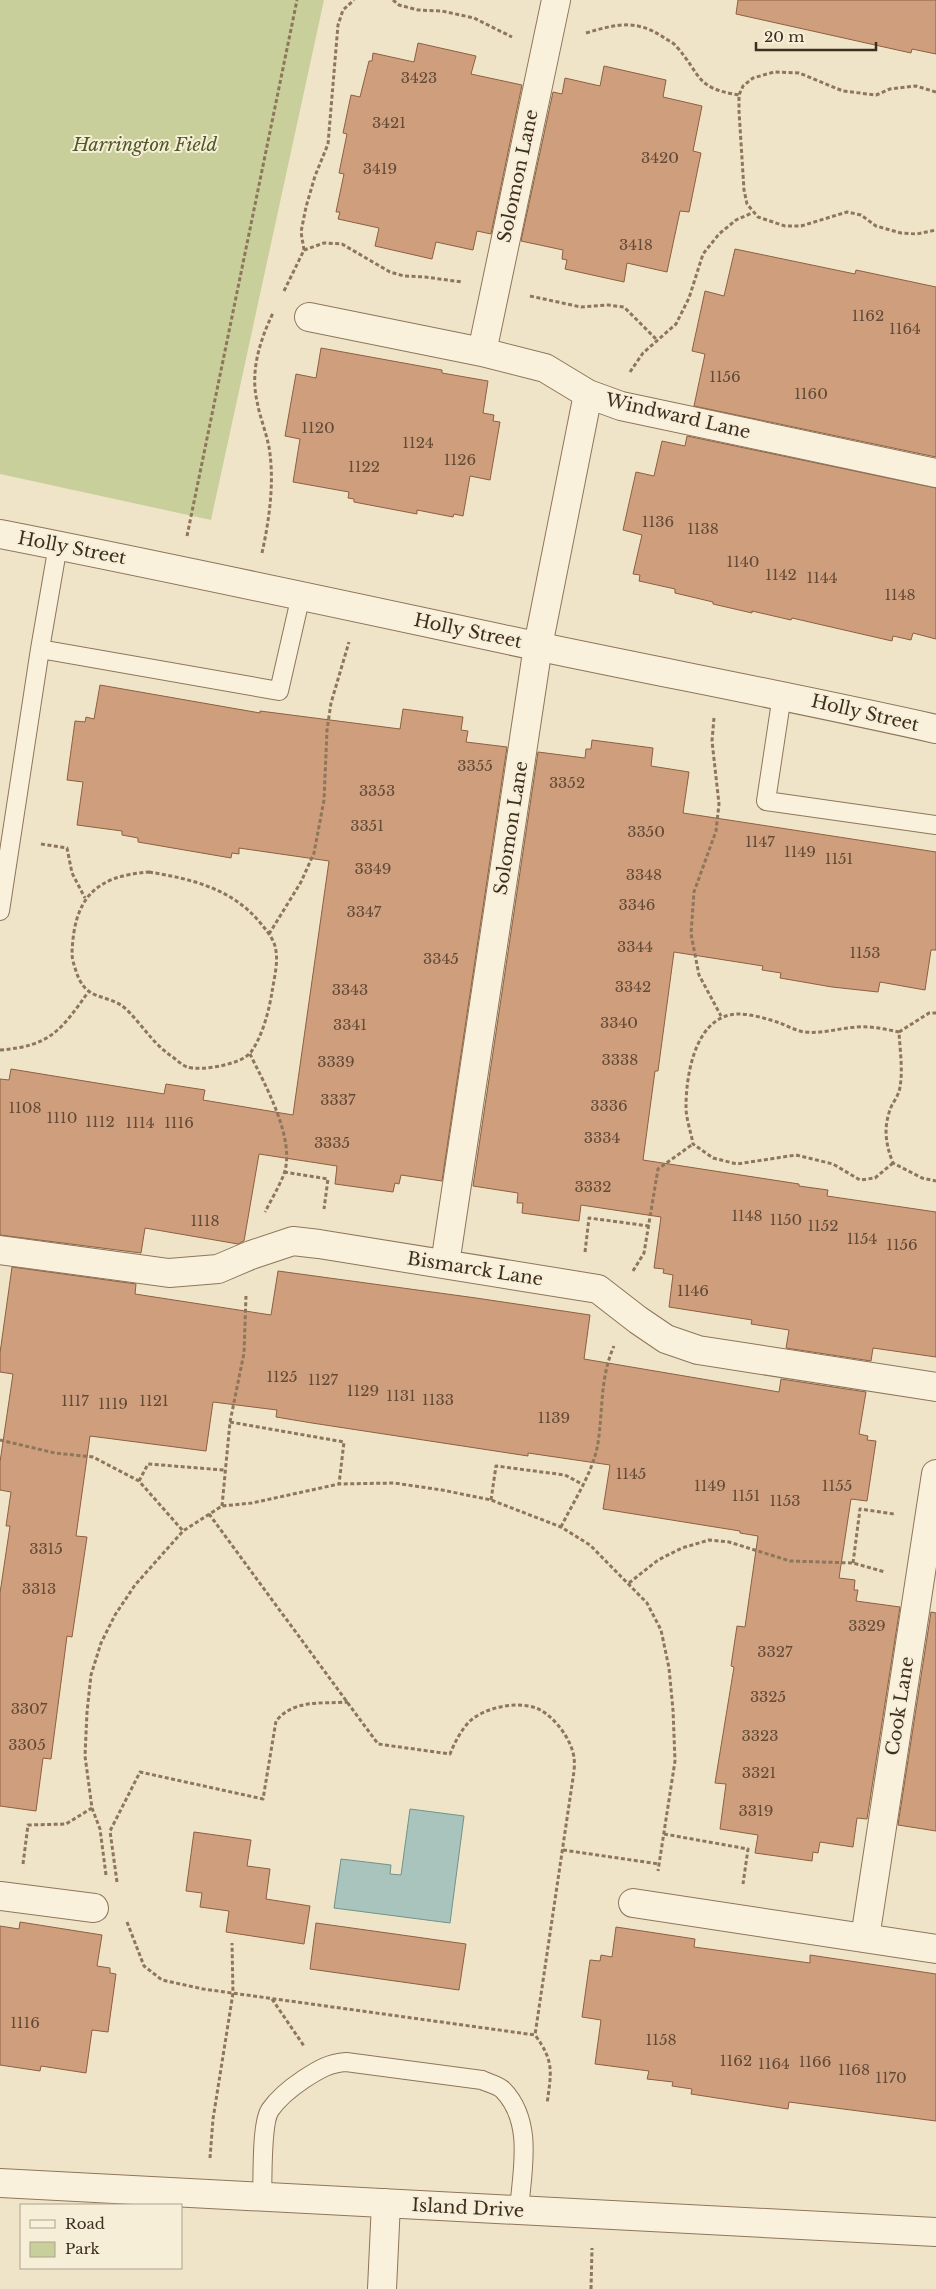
<svg xmlns="http://www.w3.org/2000/svg" width="936" height="2289" font-family="'Libre Baskerville',serif">
<style>
.green{fill:#c9cf9b}
.water{fill:#a9c4bc;stroke:#6f938a}
.building{fill:#cf9f7d;stroke:#8d5f41}
.lines{fill:none;stroke-linecap:round;stroke-linejoin:round}
.service-casing{stroke:#8d765c;stroke-width:20}
.minor-casing{stroke:#8d765c;stroke-width:30}
.path{stroke:#8d765c;stroke-width:3;stroke-dasharray:4 2.5;stroke-linecap:butt}
.service{stroke:#faf1dc;stroke-width:18}
.minor{stroke:#faf1dc;stroke-width:28}
.labels{text-anchor:middle;stroke-width:4;stroke-linejoin:round;paint-order:stroke}
.number-label{font-size:15px;fill:#624a37}
.park-label{font-size:18px;font-style:italic;fill:#4d5a26;stroke:#f7eed8}
.street-label{font-size:18px;fill:#3d2e20;stroke:#f7eed8}
</style>
<rect width="100%" height="100%" fill="#f0e4c8"/>
<!-- green -->
<path class="green" d="M0,0H324L211,520L0,474Z"/>
<!-- water -->
<path class="water" d="M410,1809L464,1816L450,1923L334,1908L341,1859L391,1865L390,1874L401,1875Z"/>
<!-- building -->
<path class="building" d="M738,0H936V54L912,49L911,53L736,14Z
M418,43L476,56L471,74L522,85L491,234L477,231L473,250L436,242L432,259L375,246L379,228L338,219L340,212H336L344,174L339,173L347,134L343,133L351,95L360,97L369,61H372L373,53L414,62Z
M604,66L666,80L663,97L702,106L693,151L701,153L689,212L680,211L667,272L627,263L624,282L565,269L567,260L562,259L563,250L521,241L553,92L562,94L565,78L600,86Z
M735,249L855,274L856,270L936,287V457L694,406L705,354L692,351L705,291L724,296Z
M321,348L442,370V373L488,381L483,413L494,415L493,421L500,422L490,480L470,476L463,516L454,514L453,517L417,510V514L354,502V499L348,498L349,492L293,482L300,439L285,436L296,374L316,378Z
M687,436L936,488V639L913,633L911,640L893,636L892,641L792,618L791,620L752,611V613L713,604V602L675,593V589L639,581L640,575L633,574L642,535L623,530L636,472L654,476L662,441L685,446Z
M100,685L260,713V711L400,729L403,709L463,717L461,730L468,731L466,742L507,747L442,1181L401,1175L399,1184L395,1183L393,1192L335,1184L337,1166L259,1154L244,1241L238,1244L145,1228L141,1253L0,1235V1079L9,1080L11,1069L164,1094L166,1084L205,1090L203,1100L293,1115L329,861L239,848V854L232,853L231,858L138,842V838L122,835V831L77,825L83,782L67,780L75,721L85,722L86,717L94,719Z
M592,740L653,748L651,766L689,772L683,813L936,852V950H931L925,990L880,982L878,992L832,987L780,978L781,973L762,970L763,966L674,952L658,1071H655L643,1160L799,1184V1186L828,1190L827,1196L936,1212V1357L873,1348L871,1361L786,1348L789,1330L751,1324L752,1320L669,1307L673,1275L663,1273L664,1269L654,1268L661,1217L581,1205L579,1221L522,1213L523,1203H517L518,1193L473,1186L538,752L585,758L586,749H591Z
M12,1267L136,1284L135,1294L271,1315L278,1271L476,1298L590,1315L584,1359L779,1392L781,1379L866,1392L859,1434L868,1436L867,1440L876,1441L867,1501L851,1499L839,1578L855,1580L854,1590H858L856,1601L900,1607L867,1819L857,1818L853,1847L820,1842L818,1853L813,1852L812,1861L755,1853L758,1835L720,1829L726,1784L715,1783L734,1667L731,1666L737,1626L745,1627L758,1536L740,1533V1531L603,1509L610,1465L528,1453V1456L312,1423L276,1417L277,1410L213,1402L206,1451L90,1436L76,1536L87,1537L72,1637L67,1636L51,1759L43,1758L36,1811L0,1806V1593L10,1526H6L11,1492L0,1490V1462L13,1374L0,1372V1353Z
M931,1612L936,1613V1831L898,1825Z
M194,1832L251,1840L247,1866L270,1869L266,1899L310,1906L304,1944L226,1932L229,1911L200,1907L202,1893L186,1891Z
M20,1922L102,1935L97,1966L110,1968V1973L116,1974L108,2032L92,2030L86,2073L41,2066L40,2071L0,2065V1926L19,1929Z
M316,1923L466,1944L459,1990L310,1969Z
M616,1927L695,1939L694,1947L810,1963V1955L936,1974V2121L789,2102L788,2109L691,2094L692,2089L672,2086L673,2082L647,2079L649,2071L595,2064L601,2020L582,2017L590,1960L600,1961L601,1955L612,1957Z"/>
<g class="lines">
<defs>
<path id="service" d="M40,649L279,691L301,595
M782,695L766,801L936,825
M0,911L40,649L58,545
M262,2197C263,2178 261,2124 270,2110C279,2097 292,2087 304,2079C318,2070 329,2063 346,2062L482,2080C488,2083 498,2085 503,2090C534,2122 522,2171 519,2210"/>
<path id="minor" d="M309,317L482,352L545,368L588,394L621,406L936,473
M482,352L556,0
M0,534C179,569 357,608 536,646C669,674 803,699 936,729
M0,1250L169,1273L218,1269L251,1255L293,1241L319,1244L598,1289L638,1320L666,1339L698,1350L936,1387
M445,1264L538,646L588,394
M0,1896L94,1908
M633,1903L936,1949
M865,1938L936,1474
M0,2183L936,2232
M382,2289L386,2203"/>
</defs>
<!-- service casing -->
<use href="#service" class="service-casing"/>
<!-- minor casing -->
<use href="#minor" class="minor-casing"/>
<!-- path -->
<path class="path" d="M393,0L399,5L418,10L442,11L474,18L512,37
M586,33C616,24 636,19 663,37C667,40 673,42 676,46C702,75 694,88 739,95
M936,92L916,86L890,89L876,95L843,91L799,73L774,72L753,78L743,86L739,95V111L744,190L747,204L758,217L785,226H801L847,212L861,215L876,226L901,233L917,234L936,230
M304,250L301,232L306,207L315,176L328,144L338,25L343,10L354,0
M284,291L304,250L324,243L342,244L390,272L404,276L425,277L462,282
M530,296L581,307L608,305L624,307L657,340
M630,372L643,353L676,324L689,298L703,254L719,234L736,220L752,213
M187,536L297,0
M262,553C269,521 274,486 270,454C268,436 260,419 257,401C250,371 260,340 273,313
M714,718L712,741L719,804L716,831L694,892L691,934L699,975L721,1016
M41,844L67,848L72,873L85,898
M149,872C192,879 234,889 262,925C268,932 275,941 276,951C278,964 274,979 272,992C269,1011 262,1037 251,1052C241,1065 201,1071 187,1067C182,1065 178,1061 174,1058C152,1043 145,1028 127,1010C109,992 86,1004 76,971C74,965 72,959 72,953C74,898 95,876 149,872Z
M269,934L301,882L314,853L324,800L327,730L331,703L349,642
M899,1032L929,1013H936
M0,1050C51,1046 61,1030 89,991
M250,1054C265,1085 296,1139 284,1174C279,1187 271,1200 265,1212
M893,1163L875,1178L860,1180L833,1164L796,1155L737,1164L713,1158L693,1144C691,1132 686,1119 686,1107C686,1073 696,1014 739,1014C751,1014 768,1019 780,1023C788,1026 796,1031 805,1032C823,1034 839,1028 857,1027C872,1026 885,1029 899,1032C900,1050 903,1070 900,1087C899,1094 895,1100 892,1105C883,1125 885,1143 893,1163L922,1178L936,1181
M284,1172L328,1179L324,1209
M585,1252L589,1218L649,1226
M633,1271L644,1253L658,1169L693,1144
M230,1422L344,1442L339,1484
M0,1440L55,1453L93,1457L139,1481L183,1531
M139,1481L148,1464L224,1470
M491,1500L496,1466L565,1475L582,1484
M222,1506L230,1422L244,1353L246,1296
M209,1514L378,1744L450,1754C455,1742 461,1730 470,1721C486,1707 516,1701 536,1708C554,1715 572,1740 574,1758C575,1764 574,1772 573,1778L535,2035
M561,1527C574,1500 593,1473 598,1443C603,1410 600,1377 614,1346
M853,1563L860,1509L894,1514
M629,1583L658,1560L682,1548L709,1540L729,1542L790,1561L853,1563L885,1572
M664,1834L748,1849L743,1884
M563,1850L659,1864
M23,1864L28,1825L66,1824L92,1808
M106,1875L100,1829L92,1808L85,1756L87,1712L91,1675L101,1643L115,1615L135,1585L183,1531L222,1506L252,1503L339,1484L394,1483L442,1490L491,1500L561,1527L590,1545L647,1603L661,1630L669,1668L673,1710L675,1761L658,1871
M117,1882L110,1831L140,1772L263,1799L276,1721C294,1699 321,1704 348,1702
M127,1922L144,1966L162,1980L203,1989L535,2035C555,2062 551,2073 547,2104
M272,1999L304,2046
M210,2158L213,2119L233,1993L232,1943
M591,2289L592,2248"/>
<!-- service -->
<use href="#service" class="service"/>
<!-- minor -->
<use href="#minor" class="minor"/>
</g>
<g class="labels">
<!-- number labels -->
<g class="number-label">
<text x="419" y="83">3423</text>
<text x="389" y="128">3421</text>
<text x="660" y="163">3420</text>
<text x="380" y="174">3419</text>
<text x="636" y="250">3418</text>
<text x="868" y="321">1162</text>
<text x="905" y="334">1164</text>
<text x="725" y="382">1156</text>
<text x="811" y="399">1160</text>
<text x="318" y="433">1120</text>
<text x="418" y="448">1124</text>
<text x="460" y="465">1126</text>
<text x="364" y="472">1122</text>
<text x="658" y="527">1136</text>
<text x="703" y="534">1138</text>
<text x="743" y="567">1140</text>
<text x="781" y="580">1142</text>
<text x="822" y="583">1144</text>
<text x="900" y="600">1148</text>
<text x="475" y="771">3355</text>
<text x="567" y="788">3352</text>
<text x="377" y="796">3353</text>
<text x="367" y="831">3351</text>
<text x="646" y="837">3350</text>
<text x="760" y="847">1147</text>
<text x="800" y="857">1149</text>
<text x="839" y="864">1151</text>
<text x="373" y="874">3349</text>
<text x="644" y="880">3348</text>
<text x="637" y="910">3346</text>
<text x="364" y="917">3347</text>
<text x="635" y="952">3344</text>
<text x="865" y="958">1153</text>
<text x="441" y="964">3345</text>
<text x="633" y="992">3342</text>
<text x="350" y="995">3343</text>
<text x="619" y="1028">3340</text>
<text x="350" y="1030">3341</text>
<text x="620" y="1065">3338</text>
<text x="336" y="1067">3339</text>
<text x="338" y="1105">3337</text>
<text x="609" y="1111">3336</text>
<text x="25" y="1113">1108</text>
<text x="62" y="1123">1110</text>
<text x="100" y="1127">1112</text>
<text x="140" y="1128">1114</text>
<text x="179" y="1128">1116</text>
<text x="602" y="1143">3334</text>
<text x="332" y="1148">3335</text>
<text x="593" y="1192">3332</text>
<text x="747" y="1221">1148</text>
<text x="786" y="1225">1150</text>
<text x="205" y="1226">1118</text>
<text x="823" y="1231">1152</text>
<text x="862" y="1244">1154</text>
<text x="902" y="1250">1156</text>
<text x="693" y="1296">1146</text>
<text x="282" y="1382">1125</text>
<text x="323" y="1385">1127</text>
<text x="363" y="1396">1129</text>
<text x="401" y="1401">1131</text>
<text x="438" y="1405">1133</text>
<text x="75" y="1406">1117</text>
<text x="154" y="1406">1121</text>
<text x="113" y="1409">1119</text>
<text x="554" y="1423">1139</text>
<text x="631" y="1479">1145</text>
<text x="710" y="1491">1149</text>
<text x="837" y="1491">1155</text>
<text x="746" y="1501">1151</text>
<text x="785" y="1506">1153</text>
<text x="46" y="1554">3315</text>
<text x="39" y="1594">3313</text>
<text x="867" y="1631">3329</text>
<text x="775" y="1657">3327</text>
<text x="768" y="1702">3325</text>
<text x="29" y="1714">3307</text>
<text x="760" y="1741">3323</text>
<text x="27" y="1750">3305</text>
<text x="759" y="1778">3321</text>
<text x="756" y="1816">3319</text>
<text x="25" y="2028">1116</text>
<text x="661" y="2045">1158</text>
<text x="736" y="2066">1162</text>
<text x="815" y="2067">1166</text>
<text x="774" y="2069">1164</text>
<text x="854" y="2075">1168</text>
<text x="891" y="2083">1170</text>
</g>
<!-- park labels -->
<g class="park-label">
<text x="145" y="151">Harrington Field</text>
</g>
<!-- street labels -->
<g class="street-label">
<text transform="translate(518 176) rotate(-78)" y="6">Solomon Lane</text>
<text transform="translate(678 416) rotate(13)" y="6">Windward Lane</text>
<text transform="translate(72 548) rotate(11)" y="6">Holly Street</text>
<text transform="translate(468 631) rotate(12)" y="6">Holly Street</text>
<text transform="translate(865 713) rotate(13)" y="6">Holly Street</text>
<text transform="translate(511 828) rotate(-81)" y="6">Solomon Lane</text>
<text transform="translate(475 1269) rotate(9)" y="6">Bismarck Lane</text>
<text transform="translate(900 1706) rotate(-81)" y="6">Cook Lane</text>
<text transform="translate(468 2208) rotate(3)" y="6">Island Drive</text>
</g>
</g>
<!-- legend -->
<rect x="20" y="2204" width="162" height="65" fill="#f7eed8" stroke="#ada18e"/>
<rect x="30" y="2220" width="25" height="8" fill="#faf1dc" stroke="#ada18e"/>
<text x="65" y="2229" font-size="15" fill="#3d2e20">Road</text>
<rect x="30" y="2242" width="25" height="15" fill="#c9cf9b" stroke="#ada18e"/>
<text x="65" y="2254" font-size="15" fill="#3d2e20">Park</text>
<!-- scale -->
<path d="M756 42v8h120v-8" fill="none" stroke="#3d2e20" stroke-width="2.5"/>
<text x="764" y="42" font-size="15" fill="#3d2e20" stroke="#f7eed8" stroke-width="4" paint-order="stroke">20 m</text>
</svg>
